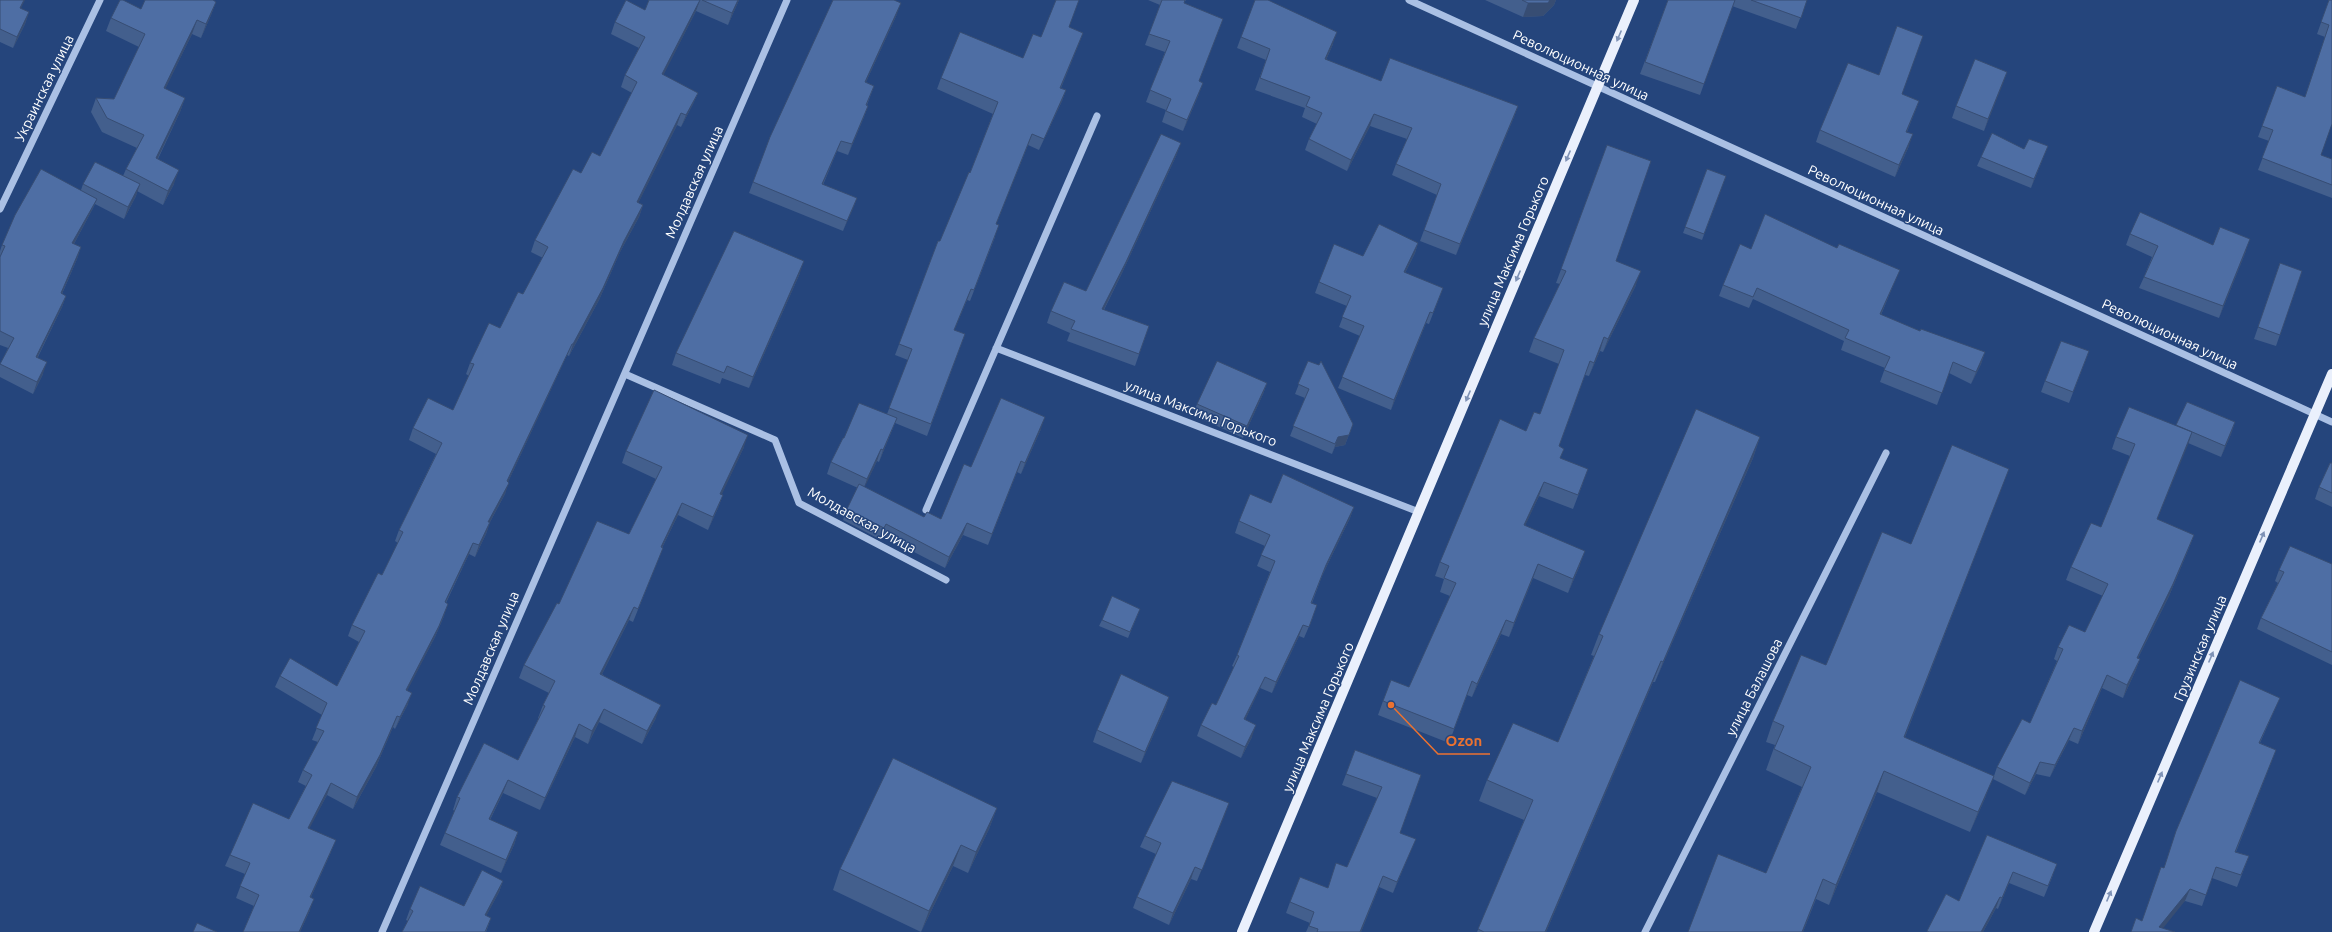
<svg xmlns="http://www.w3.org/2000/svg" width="2332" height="932" font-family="Ubuntu,sans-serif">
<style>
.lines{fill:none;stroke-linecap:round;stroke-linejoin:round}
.minor{stroke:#aac0e4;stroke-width:7}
.major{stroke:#eaf0fc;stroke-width:10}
.wall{fill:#435f8d}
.shaded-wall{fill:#374d73}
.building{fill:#4e6ea4;stroke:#374d73}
.oneway{fill:#7e92b6}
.labels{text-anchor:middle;stroke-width:3;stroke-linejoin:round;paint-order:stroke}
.street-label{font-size:14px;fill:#fff;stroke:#25457c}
.leader{fill:none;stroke:#eb7230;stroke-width:1.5}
.callout-dot{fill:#eb7230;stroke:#25457c;stroke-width:1.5}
.callout-label{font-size:15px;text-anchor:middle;font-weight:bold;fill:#eb7230;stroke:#25457c;stroke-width:3;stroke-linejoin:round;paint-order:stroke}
</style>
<rect width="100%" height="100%" fill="#25457c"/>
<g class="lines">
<!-- minor -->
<path class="minor" d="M1409,0L2332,422
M0,209L100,0
M996,348L1419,512
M625,374L775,440L799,503L946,580
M926,510L1097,116
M382,932L787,0
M1645,932L1886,453"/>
<!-- major -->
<path class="major" d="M1242,932L1634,0
M2094,932L2332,374"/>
</g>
<!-- wall -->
<path class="wall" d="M0,0L29,12L25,24L13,48L0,42Z
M649,0H739L728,25L696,11L663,75L698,93L693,104L681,127L677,125L638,203L643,205L639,217L620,252L599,300L569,356L567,355L508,482L505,494L490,522L486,534L475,557L469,554L446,603L444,616L435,637L407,690L408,704L395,729L393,727L376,767L353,809L327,795L309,828L331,852L311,897L310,910L300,932H243L254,906L236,898L245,874L225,866L230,855L289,819L306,786L298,782L303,770L318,742L312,740L322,715L275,687L280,676L337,686L359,642L348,636L352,625L382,575L398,543L395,541L399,530L436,454L409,440L413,428L453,410L469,376L466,374L470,363L500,328L523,294L543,258L531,252L535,240L581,173L600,156L632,93L621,87L625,75L639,48L611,34L615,22L645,10Z
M1148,0H1186L1184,3L1223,19L1199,81V94L1183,131L1162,122L1166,110L1146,102L1165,52L1145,45L1160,5Z
M1485,0H1556L1554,5L1543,16L1523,17Z
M1668,0H1807L1796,29L1732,6L1700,95L1640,74Z
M2329,0H2332L2321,155L2332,159V198L2258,170L2269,141L2258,137L2277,86L2305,97L2325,37L2317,34Z
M216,2L211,15L201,38L192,34L165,89L185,98L180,112L158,159L174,184L163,205L137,191L136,196L124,219L95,204L92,210L74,244L81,247L77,259L62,294L66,296L62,307L38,357L43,374L33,394L0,377V365L8,348L0,345V251L2,245L81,190L83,184L123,176L126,169L137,148L102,132L91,112L96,98L114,99L139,47L106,31L111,18L141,9Z
M897,14L866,82L874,86L867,105L868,106L864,117L848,155L837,151L823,185L857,198L843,231L749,193L753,182Z
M1069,27L1083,33L1061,88L1066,90L1062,101L1039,150L1028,145L996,224L995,237L970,301L967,300L954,330L965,334L927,436L895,423L879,462L877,461L864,487L924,517L941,519L971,467L1041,429L1021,474L1017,472L988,545L963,535L945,568L881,535L879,539L843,520L847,509L858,488L827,474L831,462L844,438L887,414L908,360L895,355L938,241H940L970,173L993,114L937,89L941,78L1023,58L1041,37Z
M1241,37L1333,44L1326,60L1381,81L1518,106L1514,117L1456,255L1420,241L1437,195L1392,175L1396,164L1407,139L1370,126L1347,171L1305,150L1309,139L1317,124L1302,117L1305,108L1255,90L1266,60L1237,48Z
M2007,72L1984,131L1952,118L1956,106Z
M1902,94L1919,101L1907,132L1909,146L1895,177L1816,142L1820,130Z
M1607,145L1616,261L1636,285L1603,352L1600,351L1589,376L1585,375L1559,446L1564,449L1560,458L1583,483L1573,509L1539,496L1525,525L1580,565L1568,593L1533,578L1509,637L1501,634L1472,697L1467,695L1449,743L1378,715L1383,701L1409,687L1450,596L1440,592L1444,579L1435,576L1440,562L1526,431L1540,414L1559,364L1529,352L1534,338L1560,284L1556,283Z
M2048,146L2031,188L1977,166L1981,157L2024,149Z
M1177,154L1122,273L1104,310L1149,326L1135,366L1067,341L1070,333L1047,323L1051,311L1086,291Z
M1707,169L1726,176L1702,240L1683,233Z
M2130,234L2213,245L2246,251L2219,318L2139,288L2144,277L2152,257L2126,245Z
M1418,243L1415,253L1405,273L1443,288L1429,324L1426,323L1391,410L1338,388L1360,336L1339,327L1347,306L1315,293L1319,282L1363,256Z
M1751,249L1895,281L1881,315L1920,331L1985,352L1981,364L1971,384L1949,373L1937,405L1880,382L1885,368L1841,350L1844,341L1753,299L1749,308L1719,296L1723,285Z
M2280,263L2302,271L2276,346L2254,339Z
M800,273L749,388L722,378L720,384L672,365L676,353Z
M2089,351L2069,403L2041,392L2045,381Z
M1308,361L1353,424L1345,445L1335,447L1332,454L1290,436L1305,398L1295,394Z
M1267,383L1263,394L1243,438L1193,415L1197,404Z
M2187,402L2235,422L2231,434L2221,457L2188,443L2157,519L2194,535L2189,548L2169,596L2138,658L2140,659L2135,672L2123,698L2102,688L2078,744L2069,740L2050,777L2036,774L2025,795L1993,779L1997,767L2030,723L2057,661L2054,659L2058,647L2085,632L2103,596L2066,580L2071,567L2101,527L2130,456L2112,449L2116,437L2176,426Z
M1760,437L1753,458L1655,682H1653L1546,932H1477L1524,820L1479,801L1487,780L1558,742L1594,656L1591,655L1599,634Z
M744,447L721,495H723L718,508L708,530L678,515L662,548L658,560L633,622L629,620L602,674L656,718L642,744L599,722L588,744L575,737L540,810L503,793L490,820L518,832L514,845L501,873L440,845L445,833L455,811L453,810L457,797L518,760L539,718H538L543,705L549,693L519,678L524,665L559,604L629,534L656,479L622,463L626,451Z
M2332,463V507L2315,499L2319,487Z
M2001,489L1905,737L1986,796L1970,832L1877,792L1829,905L1816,899L1803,932H1688L1766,873L1802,787L1766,770L1775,745L1766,742L1773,721L1826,665L1911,544Z
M1271,503L1354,507L1350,518L1322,576L1312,603L1313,617L1304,638L1299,636L1272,693L1260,688L1245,720L1252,737L1241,758L1197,736L1201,725L1216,705L1234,667L1232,666L1237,655L1270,572L1257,566L1265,546L1235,533L1239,521Z
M2332,564V665L2257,629L2261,618L2278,583L2275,581L2279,570Z
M1140,609L1128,638L1099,626L1102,620Z
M1169,697L1165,709L1141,763L1093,742L1097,730Z
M2275,709L2260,743L2276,750L2236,852L2249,856L2237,887L2212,878L2202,906L2185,901L2142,921Z
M1355,750L1421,775L1400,833L1411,850L1393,893L1379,887L1361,932H1306L1310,923L1286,913L1290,902L1327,888L1347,867L1377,798L1342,785Z
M1229,803L1197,881L1191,879L1169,925L1133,908L1137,897L1156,854L1140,847L1145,836Z
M997,808L989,829L968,873L953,866L921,932L833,890L840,869Z
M1987,835L2053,875L2044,897L2009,883L1998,909L1996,908L1983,932H1927L1946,894L1959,901Z
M503,881L499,892L486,916L491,918L486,932H402L408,921L406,920L410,909L464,906Z"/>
<!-- shaded-wall -->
<path class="shaded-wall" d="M24,0H25L16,19L20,8Z
M700,0L696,11L658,86L662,74Z
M738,0H739L728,25L732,13Z
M1550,0H1556L1554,5L1543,16L1523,17L1528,3Z
M216,2L211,15L201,38L206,24Z
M901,3L897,14L861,93L865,82Z
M29,12L25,24L13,48L17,37Z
M197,20L192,34L159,102L164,88Z
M1337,32L1333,44L1321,71L1325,59Z
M1083,33L1079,44L1056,99L1060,88Z
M2007,72L2003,84L1984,131L1988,119Z
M1203,83L1199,94L1183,131L1187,120Z
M1066,90L1062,101L1039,150L1044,139Z
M698,93L693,104L681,127L686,115Z
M185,98L180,112L151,172L156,158Z
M1919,101L1915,112L1902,143L1906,132Z
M868,106L864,117L848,155L852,144Z
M1518,106L1514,117L1456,255L1460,244Z
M681,113L677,125L633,214L637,202Z
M1374,114L1370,126L1347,171L1351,160Z
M1032,134L1028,145L992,235L996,224Z
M1913,134L1909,146L1895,177L1899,165Z
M841,141L837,151L818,195L822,184Z
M1181,143L1177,154L1122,273L1098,321L1102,309Z
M2048,146L2044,156L2031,188L2034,179Z
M179,170L174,184L163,205L168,191Z
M140,184L136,196L124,219L128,207Z
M857,198L853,209L843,231L847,221Z
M97,199L92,210L68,255L72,243Z
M643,205L639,217L620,252L599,300L569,356L573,344L624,241Z
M2250,239L2246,251L2219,318L2223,306Z
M1418,243L1415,253L1400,283L1404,272Z
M81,247L77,259L57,305L61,293Z
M804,261L800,273L749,388L753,377Z
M1900,270L1895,281L1876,326L1880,314Z
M1641,271L1636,285L1603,352L1608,339Z
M971,289L967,300L950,341L954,330Z
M66,296L62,307L32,368L36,357Z
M1430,312L1426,323L1391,410L1394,400Z
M1604,337L1600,351L1589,376Z
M572,344L567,355L503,493L507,481Z
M1985,352L1981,364L1971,384L1976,372Z
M47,362L43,374L33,394L37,382Z
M1267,383L1263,394L1243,438L1247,426Z
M1045,417L1041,429L1021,474L1025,463Z
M897,418L892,430L879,462L883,450Z
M2235,422L2231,434L2221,457L2225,446Z
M1353,424L1345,445L1335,447L1332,454L1338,437Z
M2192,432L2188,445L2152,532L2157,519Z
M748,435L744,447L716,507L720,494Z
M1760,437L1753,458L1655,682L1663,662Z
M881,449L877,461L863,491L867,479Z
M1021,461L1017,472L988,545L992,534Z
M2009,469L2001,489L1897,757L1904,737Z
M1544,482L1539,496L1519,539L1524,525Z
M509,483L505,494L484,533L488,522Z
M723,495L718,508L708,530L713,517Z
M682,503L678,515L656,560L661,547Z
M1354,507L1350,518L1322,576L1326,565Z
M490,522L486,534L475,557L479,545Z
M967,523L963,535L945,568L949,557Z
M2194,535L2189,548L2169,596L2132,670L2137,658Z
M473,543L469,554L440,614L445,602Z
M1585,551L1580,565L1568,593L1573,579Z
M1538,564L1533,578L1509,637L1514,623Z
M448,604L444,616L435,637L402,701L406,690Z
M634,607L629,620L596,686L600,674Z
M1506,620L1501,634L1472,697L1477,684Z
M1303,625L1299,636L1272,693L1276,682Z
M2140,659L2135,672L2123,698L2127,685Z
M1661,661L1653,682L1546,932H1545Z
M2107,675L2102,688L2078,744L2082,731Z
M1265,677L1260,688L1240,731L1244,719Z
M412,693L408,704L395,729L400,717Z
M1169,697L1165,709L1141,763L1145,752Z
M661,705L656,718L642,744L647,731Z
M604,709L599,722L588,744L592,731Z
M397,716L393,727L376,767L353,809L357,797Z
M579,724L575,737L540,810L545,798Z
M1256,725L1252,737L1241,758L1245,747Z
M2074,728L2069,740L2050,777L2055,765Z
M2276,750L2272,761L2231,863L2235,852Z
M2040,762L2036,774L2025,795L2030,783Z
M1884,771L1877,792L1829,905L1836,885Z
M1994,776L1986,796L1970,832L1978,812Z
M508,780L503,793L484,831L489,819Z
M331,783L327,795L304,839L308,828Z
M1229,803L1225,815L1197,881L1202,870Z
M997,808L989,829L968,873L976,852Z
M518,832L514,845L501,873L506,860Z
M1416,839L1411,850L1393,893L1397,882Z
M336,840L331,852L306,908L310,897Z
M961,845L953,866L921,932L929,911Z
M1195,867L1191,879L1169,925L1173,913Z
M2013,872L2009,883L1998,909L2002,898Z
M1383,876L1361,932H1360Z
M1823,879L1803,932H1802Z
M503,881L499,892L481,926L485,915Z
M2190,889L2185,901L2160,932L2159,927Z
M2000,897L1996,908L1983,932H1981Z
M314,899L310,910L300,932H299Z"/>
<!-- building -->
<path class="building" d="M0,0H24L20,8L29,12L17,37L0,29Z
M120,0H123L141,9L145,0H213L216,2L206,24L197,20L164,88L185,98L156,158L179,170L168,191L126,169L144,135L107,118L96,98L114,99L145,34L111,18Z
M626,0L645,10L649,0H700L662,74L698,93L686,115L681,113L637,202L643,205L624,241L603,288L573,344H572L507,481L509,483L488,522H490L479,545L473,543L445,602L448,604L439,626L406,690L412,693L400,717L397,716L380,755L357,797L331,783L308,828L336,840L310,897L314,899L299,932H243L259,895L240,886L250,863L230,855L253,803L289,819L312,775L303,770L324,731L316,728L327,703L280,676L290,658L337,686L365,631L352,625L378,573L382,575L403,532L399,530L442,443L413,428L428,398L453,410L474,364L470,363L489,323L500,328L518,292L523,294L548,247L535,240L573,169L581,173L592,152L600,156L637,82L625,75L645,37L615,22Z
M702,0H738L732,13Z
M833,0H894L901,3L865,82L874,86L866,105L868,106L852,144L841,141L822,184L857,198L847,221L753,182L770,137Z
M1056,0H1079L1069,27L1083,33L1060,88L1066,90L1044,139L1032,134L996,224L999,225L974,290L971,289L954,330L965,334L931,424L889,408L912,349L899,344L938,241H940L969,172L970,173L998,102L941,78L960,32L1023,58L1033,34L1041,37Z
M1162,0H1185L1184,3L1223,19L1199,81L1203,83L1187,120L1166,111L1171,99L1150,90L1170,41L1149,34Z
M1255,0H1268L1337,32L1325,59L1381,81L1390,58L1518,106L1460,244L1424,230L1441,184L1396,164L1412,128L1374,114L1351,160L1309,139L1322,113L1306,106L1310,97L1260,78L1270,49L1241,37Z
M1522,0H1550L1548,3H1528Z
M1668,0H1735L1704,84L1645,62Z
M1751,0H1807L1801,18Z
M2329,0H2332V124L2321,155L2332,159V185L2262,158L2273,130L2262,126L2277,86L2305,97L2329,25L2321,22Z
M1897,26L1923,36L1902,94L1919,101L1906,132L1913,134L1899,165L1820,130L1848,63L1879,75Z
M1975,59L2007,72L1988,119L1956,106Z
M1992,133L2024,149L2029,139L2048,146L2034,179L1981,157Z
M1161,134L1181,143L1126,262L1102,309L1149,326L1139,354L1071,329L1075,321L1051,311L1064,282L1086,291Z
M1607,145L1651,161L1616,261L1641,271L1608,339L1604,337L1594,363L1590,361L1559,446L1564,449L1560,458L1588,469L1578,495L1544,482L1524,525L1585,551L1573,579L1538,564L1514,623L1506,620L1477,684L1472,681L1454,729L1383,701L1391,680L1409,687L1456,583L1444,578L1449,566L1440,562L1500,419L1526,431L1534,412L1540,414L1564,350L1534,338L1566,271L1561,269Z
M95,162L140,184L128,207L83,184Z
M41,169L97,199L72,243L81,247L61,293L66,296L36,357L47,362L37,382L0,364L14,338L0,331V257L5,246L2,245L15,215Z
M1707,169L1726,176L1704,234L1685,227Z
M2140,212L2213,245L2220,227L2250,239L2223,306L2144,277L2158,246L2130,234Z
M1765,214L1837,248L1839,244L1900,270L1880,314L1920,331L1921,329L1985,352L1976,372L1953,362L1942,393L1884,370L1890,357L1845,338L1849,330L1757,288L1753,297L1723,285L1740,244L1751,249Z
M1379,224L1418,243L1404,272L1443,288L1433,313L1430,312L1394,400L1342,377L1364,326L1342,317L1351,296L1319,282L1334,244L1363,256Z
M734,231L804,261L753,377L727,366L724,373L676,353Z
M2280,263L2302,271L2280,335L2258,327Z
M2061,341L2089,351L2073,392L2045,381Z
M1217,361L1267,383L1247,426L1197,404Z
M1308,361L1319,365L1321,361L1353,424L1349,435L1338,437L1335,444L1293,426L1309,389L1298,384Z
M654,390L748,435L720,494L723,495L713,517L682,503L661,547L663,548L638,609L634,607L600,674L661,705L647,731L604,709L592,731L579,724L545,798L508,780L489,819L518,832L506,860L445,833L460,798L457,797L484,743L518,760L545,706L543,705L555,681L524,665L557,603L559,604L597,521L629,534L662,467L626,451Z
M1001,398L1045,417L1025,463L1021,461L992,534L967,523L949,557L886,524L884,528L847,509L859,484L924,517L927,512L941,519L964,464L971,467Z
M2187,402L2235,422L2225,446L2176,425Z
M859,403L897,418L883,450L881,449L867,479L831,462L843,438H844Z
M2129,407L2192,432L2157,519L2194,535L2173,584L2137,658L2140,659L2127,685L2107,675L2082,731L2074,728L2055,765L2040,762L2030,783L1997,767L2022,719L2030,723L2063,649L2058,647L2069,625L2085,632L2108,584L2071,567L2091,523L2101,527L2135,444L2116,437Z
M1696,409L1760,437L1663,662L1661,661L1545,932H1484L1478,929L1533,800L1487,780L1513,723L1558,742L1603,636L1599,634Z
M1952,445L2009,469L1904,737L1994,776L1978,812L1884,771L1836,885L1823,879L1802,932H1688L1718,854L1766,873L1811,767L1774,749L1784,726L1773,721L1801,655L1826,665L1882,532L1911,544Z
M2330,463H2332V493L2319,487Z
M1283,474L1354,507L1326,565L1311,603L1317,605L1309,627L1303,625L1276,682L1265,677L1244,719L1256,725L1245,747L1201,725L1212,703L1216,705L1239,656L1237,655L1275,561L1261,555L1270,535L1239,521L1250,494L1271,503Z
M2290,546L2332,564V652L2261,618L2284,572L2279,570Z
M1112,596L1140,609L1130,632L1102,620Z
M1121,674L1169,697L1145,752L1097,730Z
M2240,680L2280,698L2259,743L2276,750L2235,852L2249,856L2241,875L2216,867L2206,895L2190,889L2159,927L2175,932H2131L2136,918L2142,921L2161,867L2164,868L2176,831Z
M1355,750L1421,775L1400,833L1416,839L1397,882L1383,876L1360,932H1317L1318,929L1309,926L1314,912L1290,902L1300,877L1328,888L1336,863L1347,867L1382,787L1346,774Z
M893,758L997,808L976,852L961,845L929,911L840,869Z
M1172,781L1229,803L1202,870L1195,867L1173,913L1137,897L1161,843L1145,836Z
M1987,835L2057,864L2048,886L2013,872L2002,898L2000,897L1981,932H1929L1927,931L1946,894L1959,901Z
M482,870L503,881L485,915L491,918L485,932H402L413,911L410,909L420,886L464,906Z
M197,923L217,932H193Z"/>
<!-- one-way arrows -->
<defs><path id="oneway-solid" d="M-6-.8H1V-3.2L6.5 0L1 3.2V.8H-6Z"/></defs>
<g class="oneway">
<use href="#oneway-solid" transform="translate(1619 36) rotate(113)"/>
<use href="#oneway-solid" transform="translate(1568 156) rotate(113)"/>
<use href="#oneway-solid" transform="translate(1518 276) rotate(113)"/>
<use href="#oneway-solid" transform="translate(1468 396) rotate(113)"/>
<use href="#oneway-solid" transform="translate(2262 537) rotate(-67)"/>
<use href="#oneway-solid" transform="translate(2211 657) rotate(-67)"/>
<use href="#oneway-solid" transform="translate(2160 777) rotate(-67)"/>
<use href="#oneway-solid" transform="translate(2109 896) rotate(-67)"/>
</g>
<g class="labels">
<!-- street labels -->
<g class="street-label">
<text transform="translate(1581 65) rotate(25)" y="5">Революционная улица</text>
<text transform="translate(44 88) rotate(-64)" y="5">Украинская улица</text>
<text transform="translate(694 182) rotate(-66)" y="5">Молдавская улица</text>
<text transform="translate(1876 200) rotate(25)" y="5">Революционная улица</text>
<text transform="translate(1513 251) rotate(-67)" y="5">улица Максима Горького</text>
<text transform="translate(2170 334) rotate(25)" y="5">Революционная улица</text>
<text transform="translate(1201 413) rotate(21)" y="5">улица Максима Горького</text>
<text transform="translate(862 520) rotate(29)" y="5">Молдавская улица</text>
<text transform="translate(491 648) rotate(-67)" y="5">Молдавская улица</text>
<text transform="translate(2200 648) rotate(-67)" y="5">Грузинская улица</text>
<text transform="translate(1754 687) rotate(-63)" y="5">улица Балашова</text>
<text transform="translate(1318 717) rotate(-67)" y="5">улица Максима Горького</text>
</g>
</g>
<!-- callouts -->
<path class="leader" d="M1391 705L1438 754H1490"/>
<circle class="callout-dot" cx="1391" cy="705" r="4"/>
<g class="callout-label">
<text x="1464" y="746">Ozon</text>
</g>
</svg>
